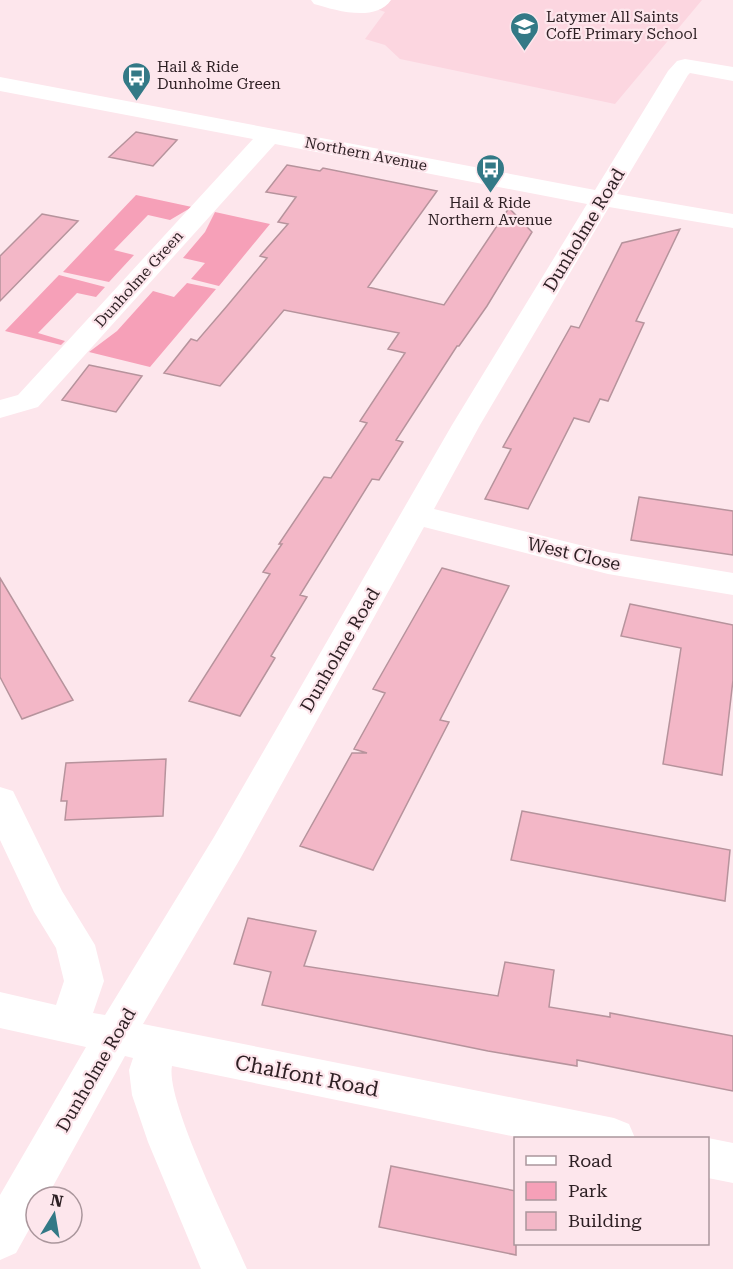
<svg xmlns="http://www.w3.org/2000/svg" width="733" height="1269" font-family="'Roboto Serif',serif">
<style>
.built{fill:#fcd6e0}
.green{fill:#f6a0b8}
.building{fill:#f3b7c7;stroke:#b6939c;stroke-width:1.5}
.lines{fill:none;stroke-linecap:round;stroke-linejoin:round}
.minor{fill:#fff;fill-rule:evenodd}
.labels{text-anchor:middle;stroke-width:4.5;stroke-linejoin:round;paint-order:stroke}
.far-poi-label{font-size:15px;fill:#2d1f23;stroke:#fde6ec;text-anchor:start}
.far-street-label{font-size:15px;fill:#2d1f23;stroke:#fde6ec}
.street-label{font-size:18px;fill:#2d1f23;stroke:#fde6ec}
.near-street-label{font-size:21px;fill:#2d1f23;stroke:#fde6ec}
</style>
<rect width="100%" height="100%" fill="#fde6ec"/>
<!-- built -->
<path class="built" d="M359,0H702L615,104L400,59L385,45L365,39L385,12L357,2Z"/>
<!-- green -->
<path class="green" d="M136,195L192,207L170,220L148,215L114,250L134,255L109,282L63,272Z
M215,212L270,224L219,286L191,279L205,263L183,258L205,232Z
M59,275L105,287L96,297L77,293L38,333L65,341L61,345L5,331Z
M187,283L216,289L150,367L89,352L117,331L153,291L174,297Z"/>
<!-- building -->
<path class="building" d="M136,132L177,140L153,166L109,157Z
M287,165L320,171L323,168L437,191L368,287L444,305L509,208L532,232L487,306L459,346H457L396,440L403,442L379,480L372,479L300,595L307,597L271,656L275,658L240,716L189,701L270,574L263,572L282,544H279L324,477L331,478L367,423L360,421L405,353L388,349L399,333L284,310L220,386L164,373L191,339L197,341L227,306L267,258L260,256L288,224L278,222L296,197L266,192Z
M42,214L78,221L0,301V256Z
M680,229L636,321L644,323L608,401L600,399L589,422L574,418L528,509L485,499L511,449L503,447L571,326L579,328L622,243Z
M89,365L142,376L116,412L62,400Z
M639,497L733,511V555L631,540Z
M442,568L509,586L440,720L449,722L373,870L300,846L352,753H367L354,749L385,693L373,689Z
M0,578L73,700L22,719L0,677Z
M630,604L733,625V680L722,775L663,764L681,648L621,636Z
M166,759L163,816L65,820L67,801H61L66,763Z
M522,811L730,850L725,901L511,860Z
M248,918L316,931L304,966L498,996L505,962L554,970L549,1007L610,1017V1013L733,1036V1091L577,1060V1066L488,1051L262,1005L271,972L234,964Z
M391,1166L516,1191V1255L379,1227Z"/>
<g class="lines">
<!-- minor -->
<path class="minor" d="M311,0H391C375,23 335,10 314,4Z
M685,59L733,67V81L690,73L688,75L617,194L733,214V228L609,207L480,425L434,509L608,552L733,573V595L608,574L424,527L240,859L143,1024L614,1118L629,1124L635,1138H521L172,1066C165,1100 231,1231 247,1269H201L148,1142L132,1095L129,1070L133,1058L125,1056L47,1197H36V1217L16,1253L0,1260V1195L86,1047L0,1028V992L56,1005L64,981L56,948L34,912L0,840V787L13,791L62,891L95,945L104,981L93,1013L105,1015L214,837L452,425L587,204L275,144L38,407L0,418V400L18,395L253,139L0,91V77L595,190L668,71L677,61Z
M706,1138H708L733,1143V1183L708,1178Z"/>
</g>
<!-- icons -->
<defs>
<symbol id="school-pin" viewBox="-11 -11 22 30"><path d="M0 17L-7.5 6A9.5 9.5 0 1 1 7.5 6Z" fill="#337986" stroke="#fde6ec"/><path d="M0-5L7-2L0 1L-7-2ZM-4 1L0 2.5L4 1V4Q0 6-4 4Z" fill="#fff"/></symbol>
<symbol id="bus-pin" viewBox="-11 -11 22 30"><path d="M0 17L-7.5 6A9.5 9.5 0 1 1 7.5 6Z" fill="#337986" stroke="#fde6ec"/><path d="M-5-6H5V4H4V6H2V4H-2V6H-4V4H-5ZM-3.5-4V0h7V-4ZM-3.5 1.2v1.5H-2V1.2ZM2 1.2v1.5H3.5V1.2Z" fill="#fff"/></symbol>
</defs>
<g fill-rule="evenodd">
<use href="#school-pin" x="508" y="10" width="33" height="45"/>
<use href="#bus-pin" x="120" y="60" width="33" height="45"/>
<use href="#bus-pin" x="474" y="152" width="33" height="45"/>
</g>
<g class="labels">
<!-- far-poi labels -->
<g class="far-poi-label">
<text x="546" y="22">Latymer All Saints<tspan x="546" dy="17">CofE Primary School</tspan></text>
<text x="157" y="72">Hail &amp; Ride<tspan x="157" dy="17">Dunholme Green</tspan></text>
<text x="490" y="208" text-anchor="middle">Hail &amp; Ride<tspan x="490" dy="17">Northern Avenue</tspan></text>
</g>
<!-- far-street labels -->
<g class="far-street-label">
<text transform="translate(366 154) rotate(11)" y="5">Northern Avenue</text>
<text transform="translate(139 279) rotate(-48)" y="5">Dunholme Green</text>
</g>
<!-- street labels -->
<g class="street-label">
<text transform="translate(584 230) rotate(-59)" y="6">Dunholme Road</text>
<text transform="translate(574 554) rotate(13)" y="6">West Close</text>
<text transform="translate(340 650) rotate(-60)" y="6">Dunholme Road</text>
<text transform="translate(96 1070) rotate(-60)" y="6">Dunholme Road</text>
</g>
<!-- near-street labels -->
<g class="near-street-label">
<text transform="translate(307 1076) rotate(11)" y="7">Chalfont Road</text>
</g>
</g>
<!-- legend -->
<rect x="514" y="1137" width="195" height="108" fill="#fde6ec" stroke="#aa969c" stroke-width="1.5"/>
<rect x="526" y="1156" width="30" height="9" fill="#ffffff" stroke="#aa969c" stroke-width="1.5"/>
<text x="568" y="1167" font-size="18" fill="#2d1f23">Road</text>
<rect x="526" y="1182" width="30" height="18" fill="#f6a0b8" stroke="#aa969c" stroke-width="1.5"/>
<text x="568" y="1197" font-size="18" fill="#2d1f23">Park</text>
<rect x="526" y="1212" width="30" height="18" fill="#f3b7c7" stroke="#aa969c" stroke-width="1.5"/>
<text x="568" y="1227" font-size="18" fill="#2d1f23">Building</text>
<!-- north arrow -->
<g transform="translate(54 1215) rotate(11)"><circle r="28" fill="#fde6ec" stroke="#aa969c" stroke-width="1.5"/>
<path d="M0-4.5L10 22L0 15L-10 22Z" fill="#337986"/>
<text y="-9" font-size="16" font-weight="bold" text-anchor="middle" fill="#2d1f23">N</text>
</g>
</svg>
